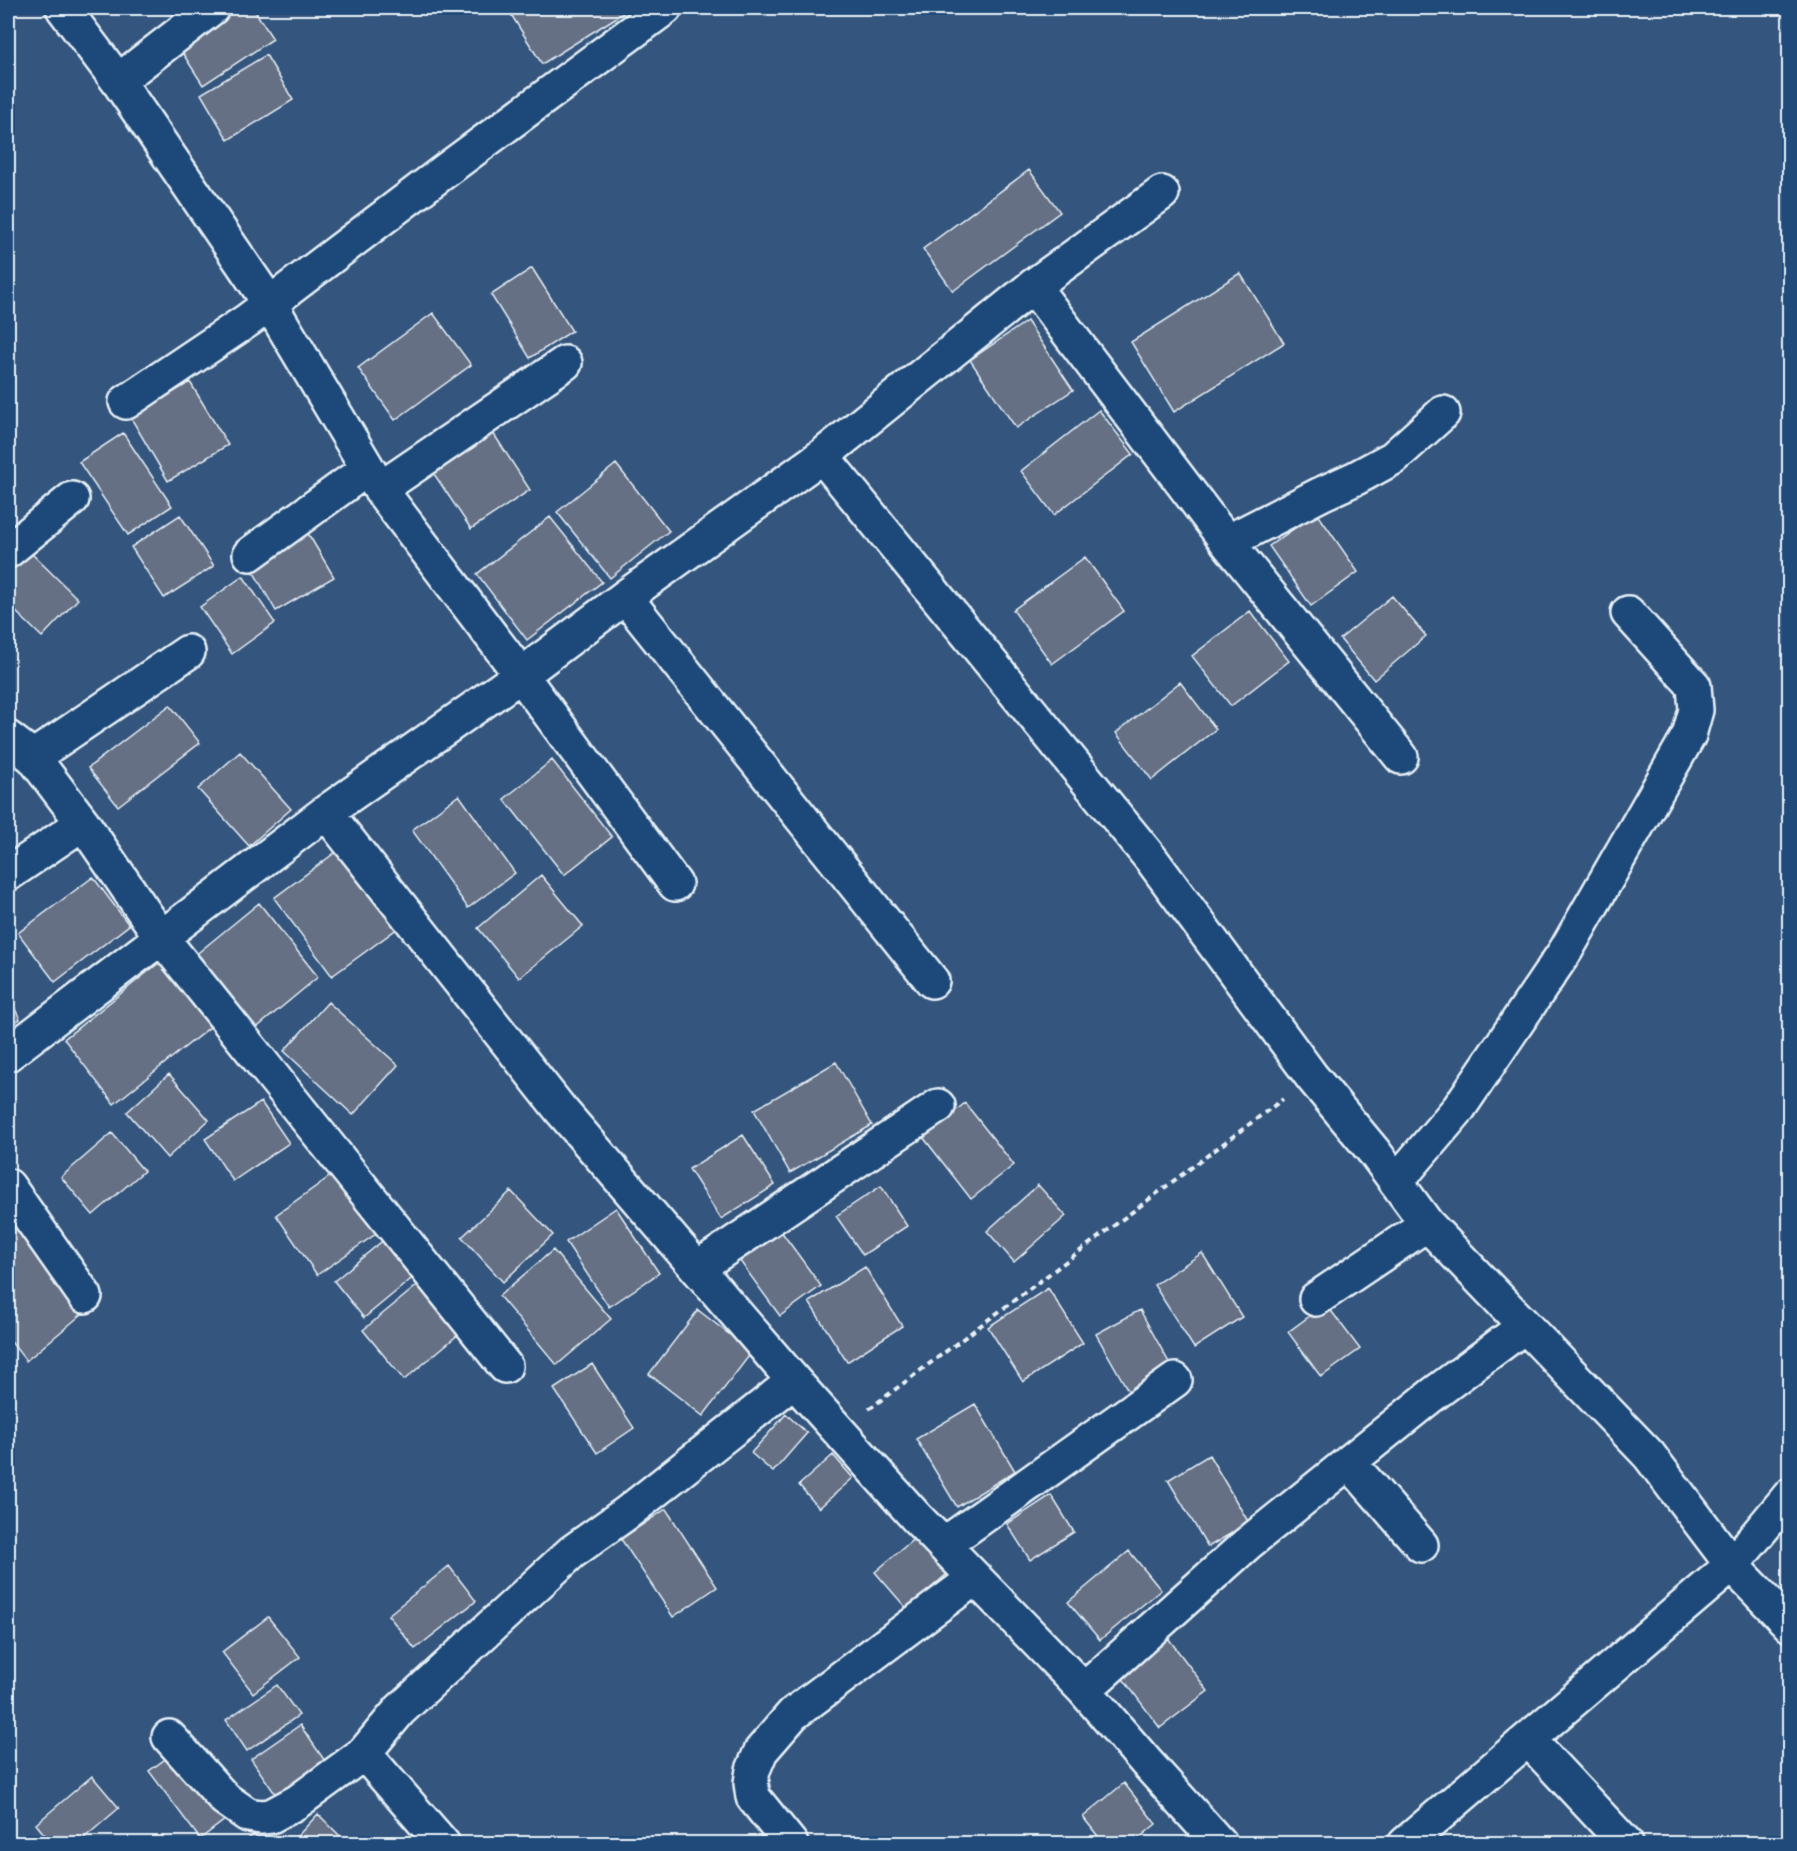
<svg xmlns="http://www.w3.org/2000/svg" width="1797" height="1851" font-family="'Gochi Hand',sans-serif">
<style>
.building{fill:#656f85;stroke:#e8f1f8;stroke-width:1.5}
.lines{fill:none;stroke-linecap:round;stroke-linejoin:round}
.street-casing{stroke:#e8f1f8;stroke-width:38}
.path{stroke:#e8f1f8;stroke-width:4;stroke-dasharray:6 4.5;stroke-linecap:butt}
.street{stroke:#1f4a7a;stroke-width:33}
</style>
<rect width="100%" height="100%" fill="#34557d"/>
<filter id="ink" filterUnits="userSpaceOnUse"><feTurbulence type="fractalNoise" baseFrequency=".0167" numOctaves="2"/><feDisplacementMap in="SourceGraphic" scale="12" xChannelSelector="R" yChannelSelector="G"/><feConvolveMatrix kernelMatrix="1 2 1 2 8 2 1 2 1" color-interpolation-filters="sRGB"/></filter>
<g filter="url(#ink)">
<!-- building -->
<path class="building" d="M232,8H253L273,39L203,85L176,43Z
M507,8H626L628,10L542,64Z
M266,55L293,100L228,140L201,94Z
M1029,170L1060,212L953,291L923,249Z
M532,268L572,331L530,358L491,295Z
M1240,273L1284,343L1174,412L1131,342Z
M433,313L471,365L395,420L358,368Z
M1027,321L1073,390L1016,428L970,360Z
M190,382L228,445L168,481L131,418Z
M1099,410L1133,454L1054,515L1021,471Z
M488,425L530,490L471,529L428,465Z
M123,433L172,506L128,535L79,462Z
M616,464L669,531L610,578L557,512Z
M1317,513L1358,572L1311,606L1269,546Z
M180,515L214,566L164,598L131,547Z
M550,517L602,582L527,640L477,574Z
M306,530L334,577L276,611L249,564Z
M29,551L78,599L42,637L8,604V573Z
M1085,557L1124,611L1052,664L1013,610Z
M243,576L275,623L232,654L200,607Z
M1392,596L1426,636L1374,680L1340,639Z
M1250,611L1289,661L1231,706L1192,656Z
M1180,682L1216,729L1152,780L1116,733Z
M170,705L200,743L118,806L88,768Z
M240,752L291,809L249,846L198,789Z
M552,760L612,837L564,875L504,799Z
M459,795L515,873L468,908L412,830Z
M340,849L398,928L332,976L274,898Z
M541,875L583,926L519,978L478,928Z
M93,877L129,925L55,982L18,933Z
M259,903L318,977L254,1030L194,956Z
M170,954L220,1019L114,1104L64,1039Z
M8,995L20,1019L8,1026Z
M328,1002L398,1065L353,1115L284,1051Z
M836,1062L872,1125L790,1173L754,1110Z
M169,1074L209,1120L167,1158L127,1112Z
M261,1102L289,1143L233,1181L205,1139Z
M965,1103L1014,1165L971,1199L923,1137Z
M112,1133L144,1171L93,1215L61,1177Z
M743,1135L775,1185L721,1219L689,1169Z
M339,1170L380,1231L317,1275L276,1215Z
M1038,1185L1066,1216L1014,1262L987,1231Z
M881,1186L907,1226L863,1255L836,1216Z
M511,1191L553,1235L503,1282L462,1237Z
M616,1208L659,1273L609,1307L566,1242Z
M8,1210L88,1309L26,1361L8,1338Z
M778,1227L821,1286L780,1316L737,1257Z
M392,1233L422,1270L364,1318L334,1281Z
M553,1250L611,1319L557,1365L499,1296Z
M1202,1253L1242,1317L1194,1348L1154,1285Z
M865,1267L902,1326L847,1362L809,1302Z
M425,1279L466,1328L404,1380L363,1330Z
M1048,1288L1083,1343L1023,1382L988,1327Z
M1326,1304L1360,1349L1321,1377L1288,1332Z
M698,1310L752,1352L703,1416L649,1374Z
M1140,1310L1172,1368L1129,1392L1096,1334Z
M592,1364L634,1428L597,1453L554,1389Z
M975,1404L1015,1471L957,1507L916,1439Z
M786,1414L807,1433L773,1472L751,1453Z
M833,1455L853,1478L819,1508L799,1485Z
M1209,1455L1249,1523L1208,1547L1168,1480Z
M1051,1495L1074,1532L1030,1560L1007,1524Z
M666,1509L717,1587L673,1617L621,1539Z
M916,1537L948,1573L907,1609L875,1572Z
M1129,1551L1161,1590L1100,1640L1068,1602Z
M449,1566L476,1601L415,1649L388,1615Z
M268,1617L300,1657L253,1693L222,1652Z
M1165,1634L1208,1691L1160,1728L1117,1671Z
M277,1685L299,1715L247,1751L226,1720Z
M300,1725L325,1761L276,1795L251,1759Z
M179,1749L230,1816L200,1839L149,1771Z
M92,1776L119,1808L77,1844H52L36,1824Z
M1124,1783L1156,1824L1132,1844H1104L1083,1817Z
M318,1814L348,1844H290Z
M254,1834L261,1844H242Z"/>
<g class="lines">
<defs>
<path id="street" d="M63,8L118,81L270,304L380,489L521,675L675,884
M118,81L212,8
M1033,286L1227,542L1401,757
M126,402L248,320L446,170L665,8
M822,456L1152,860L1312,1077L1375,1153L1427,1224L1649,1455L1732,1565L1790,1625
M380,489L565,363
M1227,542L1321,494L1356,478L1393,458L1443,413
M8,551L72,499
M250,554L367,469
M625,597L932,981
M8,738L33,757L83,823L161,937L505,1366
M33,757L188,652
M326,812L560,1109L794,1381L916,1517L1084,1690L1146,1762L1220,1844
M8,874L83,823
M8,1054L326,812L521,675L625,597L822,456L1033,286L1162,193
M1396,1182L1459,1108L1566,950L1689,735L1696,710L1694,686L1628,613
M8,1186L85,1296
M697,1268L938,1106
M1316,1299L1427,1224
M1349,1462L1421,1545
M943,1545L1175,1380
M1084,1690L1247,1544L1431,1396L1525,1326
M169,1737L225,1799L248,1815L261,1817L271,1816L297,1802L364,1753L400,1710L572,1552L628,1512L794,1381
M1528,1739L1626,1844
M364,1753L443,1844
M791,1844L753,1797L751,1783L753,1770L761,1751L793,1714L975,1578
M1405,1844L1732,1565L1790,1495"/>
</defs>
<!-- street casing -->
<use href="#street" class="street-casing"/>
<!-- path -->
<path class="path" d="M869,1409L1283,1099"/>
<!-- street -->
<use href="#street" class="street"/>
</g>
</g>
<!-- margin -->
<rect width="1797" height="1851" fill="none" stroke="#1f4a7a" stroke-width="30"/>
<rect x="15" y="15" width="1767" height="1821" fill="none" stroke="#e8f1f8" stroke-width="2" filter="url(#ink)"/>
</svg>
